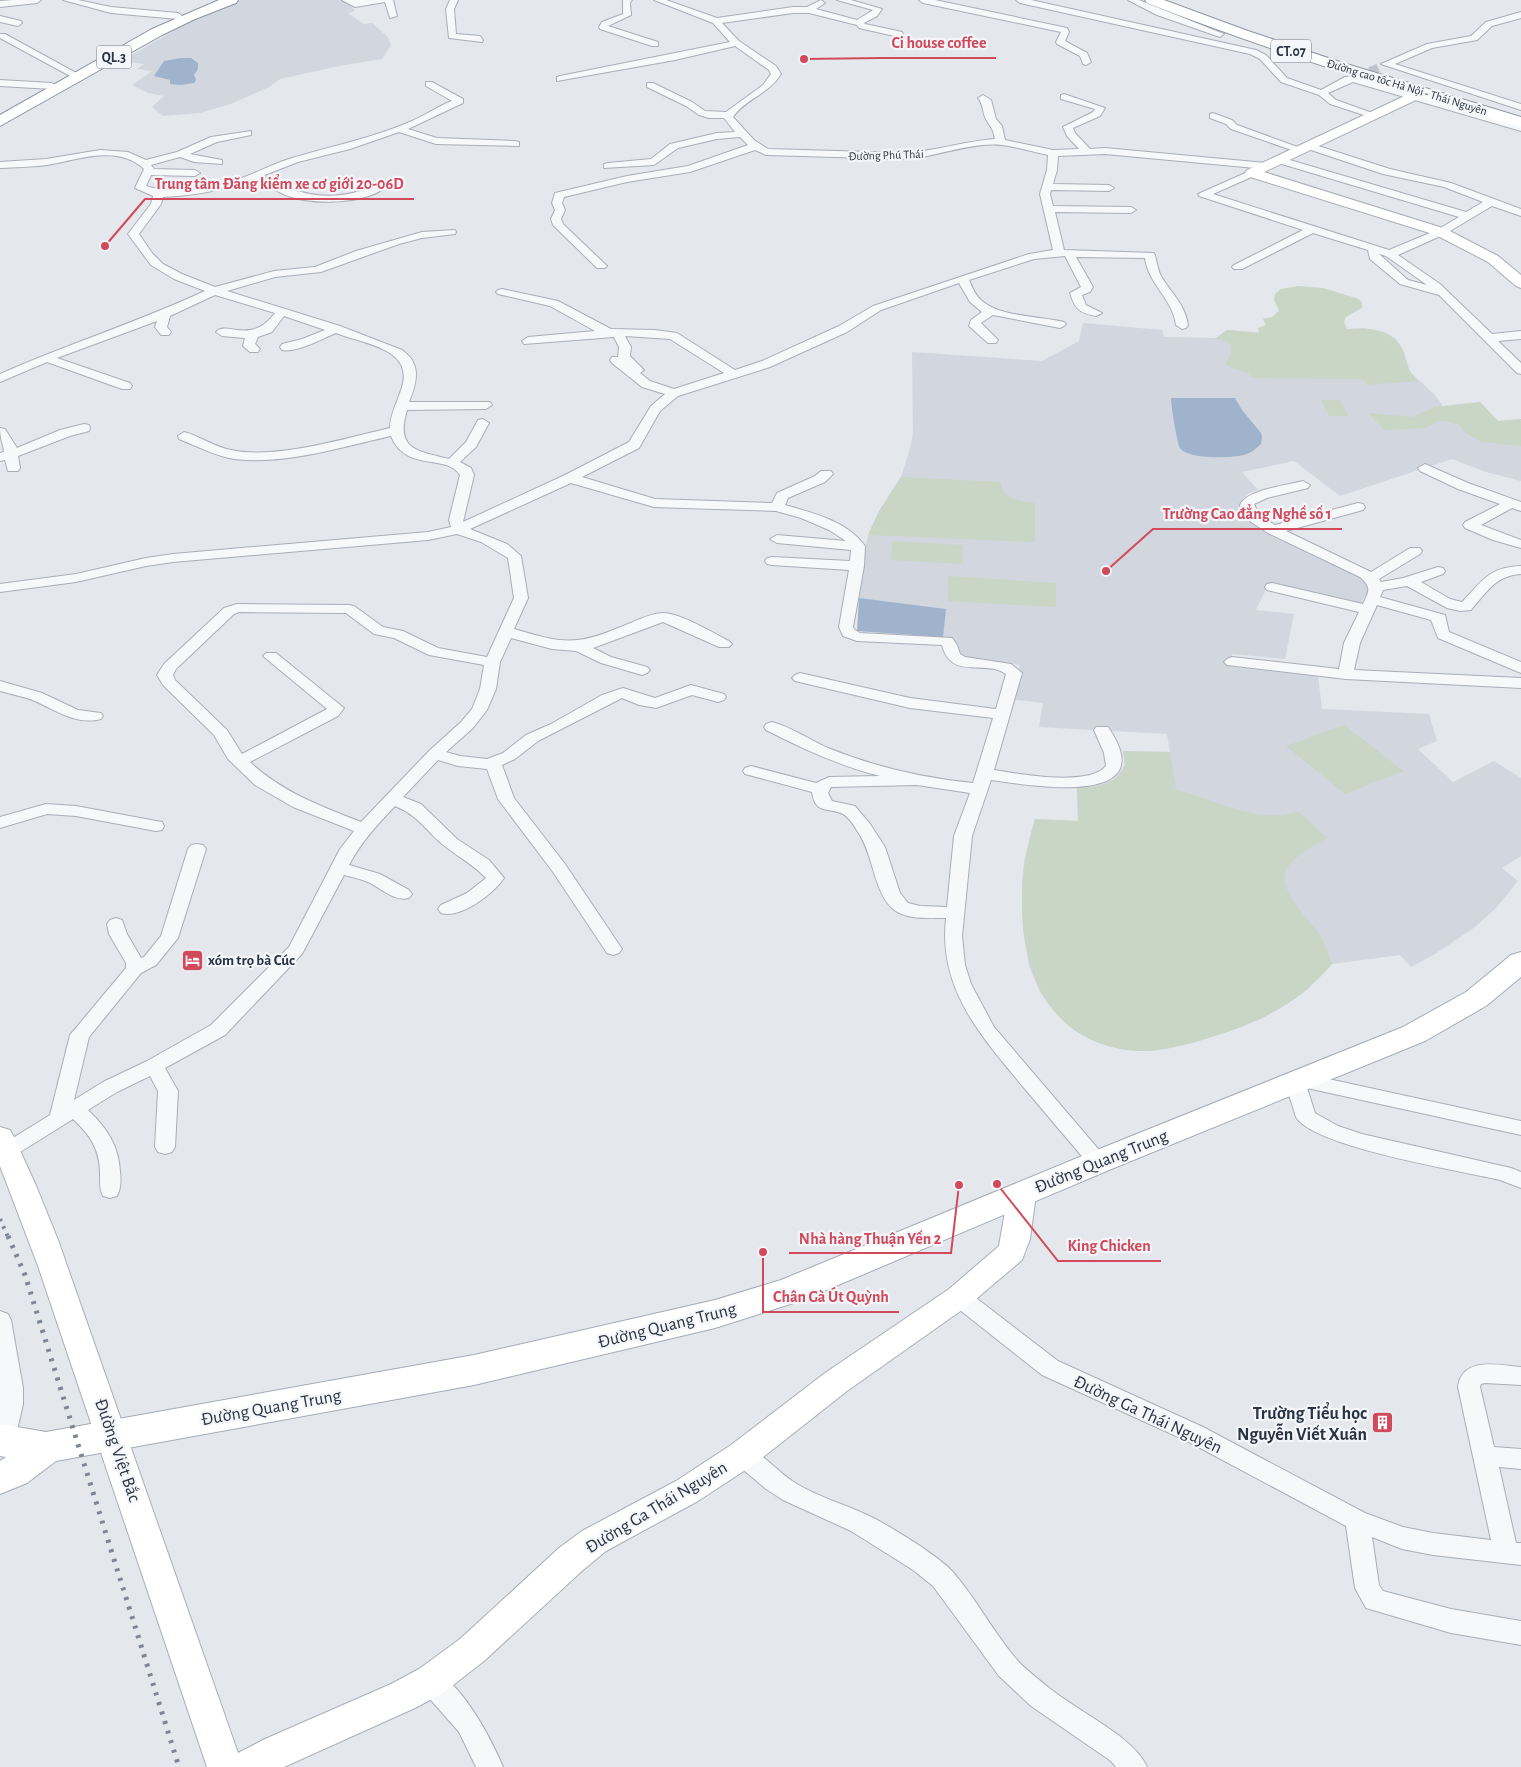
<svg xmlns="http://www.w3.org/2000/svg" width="1521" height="1767" font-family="'Alegreya Sans',sans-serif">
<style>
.built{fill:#d2d6de}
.green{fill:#c9d6c5}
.water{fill:#9fb4cc}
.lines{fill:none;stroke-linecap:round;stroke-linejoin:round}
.street-tunnel{stroke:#bfc3cb;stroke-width:9;stroke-dasharray:9 5;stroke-linecap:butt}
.street-casing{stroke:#a9aeb7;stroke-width:2}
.secondary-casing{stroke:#a9aeb7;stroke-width:2}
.primary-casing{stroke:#a3abb8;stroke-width:2}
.highway-casing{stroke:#8b94a3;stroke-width:2}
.street{fill:#f7f8fa;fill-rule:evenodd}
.secondary{fill:#fff;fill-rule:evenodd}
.primary{fill:#fff;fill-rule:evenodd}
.highway{fill:#fff;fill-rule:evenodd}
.rail-far1{stroke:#7d8696;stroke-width:4;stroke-dasharray:2.5 5.5;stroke-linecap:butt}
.rail{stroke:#7d8696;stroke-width:5;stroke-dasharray:3 7;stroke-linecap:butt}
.labels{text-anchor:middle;stroke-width:4.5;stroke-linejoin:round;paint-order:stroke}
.far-street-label{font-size:12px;fill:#2b3445;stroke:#f4f6f9}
.shield{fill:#f4f6f9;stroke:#676e7b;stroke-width:1}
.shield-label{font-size:14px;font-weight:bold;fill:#2b3445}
.poi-label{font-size:15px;font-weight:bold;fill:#2b3445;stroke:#f4f6f9;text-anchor:start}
.near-street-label{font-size:18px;fill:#2b3445;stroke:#f4f6f9}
.near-poi-label{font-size:18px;font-weight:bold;fill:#2b3445;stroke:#f4f6f9;text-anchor:end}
.leader{fill:none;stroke:#d1495b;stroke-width:2}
.callout-dot{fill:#d1495b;stroke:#f4f6f9;stroke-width:2}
.callout-label{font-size:16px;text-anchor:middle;font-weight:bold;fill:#d1495b;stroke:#f4f6f9;stroke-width:4.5;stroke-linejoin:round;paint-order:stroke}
</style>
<rect width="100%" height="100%" fill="#e4e7ec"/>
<!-- built -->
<path class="built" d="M240,0H342L350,5L355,11L348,13L364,24L372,23L388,37L391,45L382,59L339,66L280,79L269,87L231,104L200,113L163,116L152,107L164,96L148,93L132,85L152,71L137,69L144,64L121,61L200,16Z
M1083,323L1162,330L1164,337L1216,338L1227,330L1279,334L1364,328L1376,330L1395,338L1404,352L1409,371L1434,394L1443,406L1480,402L1498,421L1521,419V481L1486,472L1452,459L1340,496L1294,461L1242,472L1258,490L1247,494L1241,501V509L1248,518L1283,540L1355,573L1371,585L1360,605L1269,583L1256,610L1294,614L1285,659L1232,654L1231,667L1318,676L1322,709L1429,714L1437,741L1418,749L1453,782L1494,761L1521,778V856L1502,868L1518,881L1496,908L1475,927L1435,954L1411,967L1400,955L1332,964L1309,988L1295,999L1261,1019L1196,1042L1151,1051L1123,1049L1097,1042L1067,1024L1049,1005L1040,992L1029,966L1023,930L1022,883L1024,861L1035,819L1078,821L1077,788L1100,785L1114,779L1125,765L1123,751L1170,752L1167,734L1039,727L1043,703L1011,699L1020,665L965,657L959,653L955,642L943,637L857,631L863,560L868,535L879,511L901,477L911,445L913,431L912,352L1042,361L1079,341Z"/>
<!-- green -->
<path class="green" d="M1298,286L1323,288L1359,299L1362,303V308L1346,317L1344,322L1347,329C1370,328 1395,328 1404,353C1408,365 1408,372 1418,381L1367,385L1363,379L1253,378L1247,373L1227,366L1226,362L1230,357L1231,346L1226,342L1216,338L1227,330L1259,333L1258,328L1266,325L1263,319L1272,317L1279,311L1274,300L1275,294L1281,289Z
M1321,400H1340L1348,416H1329Z
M1480,402L1498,421L1521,419V446L1481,442L1466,433L1459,425L1447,421H1439L1425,428L1384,430L1368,413L1412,417L1435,407Z
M901,477L1001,482C1001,499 1021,502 1035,503V542L868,535L879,511Z
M892,541L963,545L962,564L891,560Z
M949,576L1056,583V607L947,601Z
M1344,725L1404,771L1345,794L1286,746Z
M1123,751L1170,752L1176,790C1216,799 1258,826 1298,811L1327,838C1314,845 1298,854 1289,865C1272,887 1309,918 1320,935C1325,944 1328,954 1332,964C1301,1001 1261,1022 1215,1036C1190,1044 1163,1052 1137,1051C1017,1043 1007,908 1035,819L1078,821L1077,788C1095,787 1118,785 1125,765Z"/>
<!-- water -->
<path class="water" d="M181,58H191L198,63V69L194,75L196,80L194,83L181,85L170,84V80L154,76L164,61Z
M1171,398H1235L1242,410L1261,433L1262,437L1261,444C1256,449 1251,453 1244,455C1231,458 1189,460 1180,448C1177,443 1171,405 1171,398Z
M859,598L946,609L943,637L857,631Z"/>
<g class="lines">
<!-- street-tunnel -->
<path class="street-tunnel" d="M1357,77L1381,67"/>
<defs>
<path id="street" d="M13,0H41L37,3L0,7V1Z
M63,0H78L111,7L178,13L182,16L178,19L111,13Z
M342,0H393L397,16L390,18L385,2L355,7Z
M450,0H458L454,9L456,34L480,36L483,40L482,42L449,38L446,9Z
M623,0H632L630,3L631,15L608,26L658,42V46H652L600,29L599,27L602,22L623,14Z
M654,0H666L717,18L793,7H807L821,0L825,3L816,9L857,20L873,10L837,0H851L882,9L877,16L864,23L865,24L902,32L903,34L899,37L859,28L857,25L809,13H793L722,23L739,41L776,66L781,74C768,95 745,99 733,117L754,140L768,149L905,153C936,151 965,141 995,139C993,129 992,129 987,121C982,114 984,104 978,98L983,95L991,100L996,119L1002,126L1005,140L1053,150L1079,149L1067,136L1063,127L1093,112L1095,109L1061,99V95L1064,94L1105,108L1100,116L1073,128L1075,133L1090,149L1105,148L1266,163L1271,166L1266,169L1105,154L1058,156L1057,170L1053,184L1109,185L1114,188L1109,191L1051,190L1050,194L1053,206L1131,207L1136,210L1131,213L1055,212L1064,250L1154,253C1157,260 1157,268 1161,276C1171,293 1185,304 1188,325L1186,328L1182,329L1176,325C1173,299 1148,284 1145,258L1076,257L1093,287L1090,292L1082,295L1086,305L1102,313L1096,316C1079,313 1075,309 1070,293L1081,287L1065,256L1034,259L969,280C972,287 975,295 981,300C998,317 1041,316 1064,322L1066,324L1064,326L1060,328L993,315L981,323L998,340L996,343H988L969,326L971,320L982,312L970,302L959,283L881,310L847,332L770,367L678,396L660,411L639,448L582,477L655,499L772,503L777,493L815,476L821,471H831L833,474L825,482L788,498L785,505C813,513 847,521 865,546L864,566L853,627L855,630L860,633L952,638L957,645L960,654L965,657L1011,664L1022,673L994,770C1019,774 1089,787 1106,766L1104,753L1094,730L1096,727H1108C1164,808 1032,786 991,780L972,836L962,936L965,965L971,984L994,1027L1105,1157L1108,1162L1105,1167L1098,1170L1091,1167C1069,1141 1047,1115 1025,1089C982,1037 938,990 946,918C930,918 906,920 893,909C873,891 874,855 858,832C855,827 849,817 843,814C829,807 815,815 812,792L745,774L743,771L745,768L751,766L816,783L829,777L880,776C840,766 803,749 766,730L764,727L766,724L772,722C791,727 810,740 828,748C875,767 923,778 973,783L993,718L910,708L795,681L792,678L795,675L800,673L910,698L996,709L1006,674C986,659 951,681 942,645L857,641L843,636L839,627L849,570L772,565L767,564L765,561L767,558L772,557L850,561L851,550L777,543L770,539L777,535L846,541L829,530L801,518L776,511L654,507L571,483L470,529L507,544L521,556L528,598L514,629C559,642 574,647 618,628C632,623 648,614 662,613C679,612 713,633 729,641L732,644L729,647H719L663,622L593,648L611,657L647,667L650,670L647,673L642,675L601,663L576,651L552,649L511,638L500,662L496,689L487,710L473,728L446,752L460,756L487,759L503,753L526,735L551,724L602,695L623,688L655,698L691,685L724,694L726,697L724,700L718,702L692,695L656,708L639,705L622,698L538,741L515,759L502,765L514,798L565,864L622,949L619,953L613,955L607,953L553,872L498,799L487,769L458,766L438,760L403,797L421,804L457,839L489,860L504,878C493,894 461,919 441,913L438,909L441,905L467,893L486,878C474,865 460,858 446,847C426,832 420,816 395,806C377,825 361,842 349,865L380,874L409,890L412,894L409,898C394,902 381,888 368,882C361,879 352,877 344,875L302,954L225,1035L165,1068L178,1091L175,1147L172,1152L165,1154L158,1152L155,1147L158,1091L150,1076L117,1092L88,1110C107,1128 119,1146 120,1172C121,1180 121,1188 117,1196L110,1198L103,1196C99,1188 100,1180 100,1172C99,1148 90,1135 73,1119L14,1156L7,1159L0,1156V1146L50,1115L70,1035L126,968V963L109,934L107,924L110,920L116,918L122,920L127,934L141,958L144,957L161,936L188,849L191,845L197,844L203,845L206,849L178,938L156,965L141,973L89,1037L74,1100L103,1082L147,1061L211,1025L289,947L340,849L354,831L293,807L255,785L228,759L214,735L163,685L157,675L164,664L224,608L237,604L349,605L354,606L383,627L403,631L438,648L487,657L514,598L508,558L481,542L457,534L428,540L173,562L146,566L76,582L0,592V584L76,574L146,558L173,554L428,532L451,527L449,520L460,475C446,453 406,473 391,436C341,447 286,465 234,459C215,456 197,446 179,439L178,436L184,432C200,436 214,447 231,450C275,460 346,438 390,428C390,414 398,401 402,387C414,348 363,344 336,333C322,339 296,353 282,350L280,347L282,344L302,339L325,330L284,316L272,332L258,337L255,344L260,349L258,352H250L243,346L245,338L222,336L216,332C227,320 250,346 275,313L215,295L170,316L167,327L171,332L169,335H161L155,327L157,321L57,358L130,383L132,386L130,389H122L47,362L0,382V374C68,344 138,322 205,291L174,279L151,265L128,234L151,204L153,196L135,188L144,169C117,144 78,160 47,165C31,167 15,167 0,168V162L46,159L100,150L128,152L146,160L177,152L211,137L251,131V135L217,142L190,154L222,160V164L194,162L180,157L151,165L154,169L195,170L200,173L195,176L151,175L146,186C175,196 210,188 239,179C257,173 274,163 292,158C332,146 373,138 412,121C426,115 438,106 452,101L426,86V82H432L463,99V103L408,129L437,138L515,141L519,142V146L436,144L399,132L350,149L298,162L262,176C296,193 323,202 360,191C369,188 376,182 385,180L390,183C371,205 314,205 288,196C279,193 260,180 253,180C250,180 226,188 220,189C201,194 183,196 163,197L161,204L139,234L152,253L163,264L182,274L215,287L274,271L315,267L356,251L422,232L455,230L456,232L455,234L422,238L399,244L321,272L275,277L227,291L340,326L402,350C422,364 417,382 409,402H490L492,405L486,409L407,410C395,450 417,451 449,459L466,442L478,420L483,419L489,423L476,447L460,462L471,468L474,475L463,522L565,475L629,442L651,406L665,394L642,387L612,363L610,360L612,357H618L619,347L614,337L524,344L522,341L528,337L595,331L550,306L498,294L496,292L498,290L502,289L558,301L611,329L655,330L677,333L735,370L762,361L839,326L873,306L1029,254L1053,250L1040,194L1047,170L1048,155C1033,152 1017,147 1002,145C970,142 937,157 905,159L766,155L755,150L690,172L627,182L564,197L562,203L565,210L561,219L563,224L607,266L605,268H597L553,225L551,219L555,210L552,203L555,193L627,176L688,166L748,145L740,137L717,139L678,148L654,165L604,168V164L608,163L651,159L670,144L717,133L735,132L724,118H709L699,115L686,106L647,87V83H653L692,102L705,111L726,112L763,85L771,74L769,70L735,46L675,60L557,81V77L560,76L730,42L713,23ZM625,336L670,339L724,373L674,389L650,381L640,373L644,370L630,356L631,347ZM239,612L346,613L374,634L394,638L429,655L484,665L480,689L472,709L461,722L429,751L361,822C321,806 282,792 250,762L338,716L344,708L276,653H266L263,656L327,709L242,754L227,730L175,680L173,675L176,669L234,614ZM917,785L970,793L954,836L947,907L920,906L908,903L900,893L885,847L870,824L855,806L832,801L828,793L831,787Z
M919,0H935L1067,28L1069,32L1065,41L1087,53L1091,62L1086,65L1083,64L1080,56L1057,44L1056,42L1061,32L923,3Z
M1016,0H1031L1256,50L1266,55L1287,78L1321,90L1345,77L1353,76L1521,125V131L1353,82L1328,93L1336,100L1378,115L1376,117H1370L1330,104L1319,95L1281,82L1260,59L1250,54L1020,3Z
M1128,0H1139L1224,34L1220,37L1217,36L1157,15Z
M1521,12V18L1492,26L1477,40L1432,48L1395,64L1521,104V110L1381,64L1427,44L1471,36L1486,22Z
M0,16L21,21L22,23L18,26L0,22Z
M0,34H5L78,74L73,77L70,76L0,38Z
M0,80L52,83L57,86L52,89L0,86Z
M1213,113L1232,120L1237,125L1306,150L1305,152H1297L1231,129L1226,124L1210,118V114Z
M1309,143L1390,169L1451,183L1521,209V216L1492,206L1445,234L1398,255L1440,284L1492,334L1521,331V339L1498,341L1521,363V374L1517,373L1439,295L1400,284L1370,259L1368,250L1313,233L1242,269H1234L1232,267L1234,265L1303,230L1199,196L1198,194L1252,170L1256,171V175L1213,194L1389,250L1437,230L1459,217L1275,162V158H1283L1466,212L1483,202L1444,187L1383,174L1305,148V144ZM1379,254L1386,256L1427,285L1408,280Z
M84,424L89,425L90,428L89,431L70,436L18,456L20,468L18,471H8L5,460L0,461V453L4,452C3,443 0,438 0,428L5,429L17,448L60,430Z
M1425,464L1468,483L1521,502V511L1512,508L1481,525L1521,540V548L1493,540L1465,528L1463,525L1465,522L1500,504L1458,489L1420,471L1418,468Z
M1303,481L1310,485L1308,488L1267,498L1254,504L1259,515L1275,525L1358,503L1363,504L1365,507L1363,510L1286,531L1371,572L1410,548H1420L1422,551L1420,554L1379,579L1381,582L1403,578L1438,567L1443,568L1445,571L1443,574L1421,582L1450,599L1462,602C1482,581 1489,567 1521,566V574C1496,575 1486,593 1471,610L1460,611L1447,608L1407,586L1383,590L1380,597L1445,615L1449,632L1521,662V673L1438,638L1431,620L1377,605L1360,643L1354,670L1521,678V688L1346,679L1227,665L1224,662L1227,659L1232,657L1339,669L1344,643L1359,612L1267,590L1265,587L1267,584L1272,583L1363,604C1369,591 1372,588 1360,577L1268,533L1248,520L1240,505C1246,490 1288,485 1303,481Z
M0,681L42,693L78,710L101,713L103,716L101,719C75,726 53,708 30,699C21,696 10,694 0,691Z
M46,804L76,806L156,821L162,822L164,826L162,830L156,831L76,816L47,814L0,828V817Z
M1301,1073L1521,1121V1135L1307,1088L1315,1113L1338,1126L1362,1134L1511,1168L1521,1172V1188L1500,1180C1462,1171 1313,1147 1296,1117L1285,1082L1288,1077Z
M959,1288L967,1291L1058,1361L1203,1427L1365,1513L1403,1527L1433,1533L1491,1540L1458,1387C1462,1356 1498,1365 1521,1367V1385L1485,1383L1481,1384L1480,1387L1494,1447L1521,1449V1469L1499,1467L1516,1543H1521V1565L1433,1555L1402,1549L1372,1537L1379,1585L1383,1591L1451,1609L1521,1621V1645L1451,1633L1366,1608L1355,1588L1346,1526L1187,1441L1042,1375L951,1303L948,1297L951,1291Z
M0,1311L8,1314L11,1320L23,1388V1404L16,1435L18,1447L14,1454L6,1457L0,1455Z
M742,1445C763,1452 778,1473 797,1484C818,1497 844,1504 867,1515C887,1524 937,1555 952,1571C976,1598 993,1632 1017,1660C1026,1670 1038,1679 1048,1687C1075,1710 1135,1737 1147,1767H1116L1111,1761L1031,1706L999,1676L933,1586L913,1570L851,1531L783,1500L766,1489L734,1462L730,1455L734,1448Z
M431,1669C461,1681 491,1738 503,1767H476L459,1732L422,1690L418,1681L422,1672Z"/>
<path id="secondary" d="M1413,92L1419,96L1418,99L1264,172L1446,229L1498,256L1521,275V288L1516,286L1488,262L1436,235L1247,176L1245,173L1247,170Z
M0,1127L10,1130L14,1137L37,1188L58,1240L238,1753L265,1739L391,1684L419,1669L460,1639L559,1548L582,1531L676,1481L731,1445L825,1373L949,1289L999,1246L1008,1194L1012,1186L1022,1183L1032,1186L1036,1194L1030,1239L1022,1260L969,1305L847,1391L753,1465L698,1501L606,1551L583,1570L484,1661L443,1693L415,1708L284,1767H207L38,1266L0,1166Z"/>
<path id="primary" d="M1521,952V977L1486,1006L1425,1041L1109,1170L803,1300L715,1328L474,1385L56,1461L27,1483L0,1494V1461L6,1457L0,1456V1424L46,1432L474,1355L715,1300L781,1280L1087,1154L1403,1027L1466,992L1511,955Z"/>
<path id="highway" d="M219,0H238L236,3L195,19L162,35L0,126V115L152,29Z
M1145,0H1164L1248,31L1340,62L1521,117V127C1482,117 1443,104 1405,92C1318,65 1232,36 1147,3Z"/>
</defs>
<!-- street casing -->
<use href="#street" class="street-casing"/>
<!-- secondary casing -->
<use href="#secondary" class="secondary-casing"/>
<!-- primary casing -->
<use href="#primary" class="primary-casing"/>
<!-- highway casing -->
<use href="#highway" class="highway-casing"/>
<!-- street -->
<use href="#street" class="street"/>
<!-- secondary -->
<use href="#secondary" class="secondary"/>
<!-- primary -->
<use href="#primary" class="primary"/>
<!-- highway -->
<use href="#highway" class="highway"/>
<!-- rail-far1 -->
<path class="rail-far1" d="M0,1219L8,1237"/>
<!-- rail -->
<path class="rail" d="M8,1236L25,1275L179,1767"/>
</g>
<!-- icons -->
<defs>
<symbol id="hotel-square" viewBox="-11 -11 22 22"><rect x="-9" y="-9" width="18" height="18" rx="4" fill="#d1495b" stroke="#f4f6f9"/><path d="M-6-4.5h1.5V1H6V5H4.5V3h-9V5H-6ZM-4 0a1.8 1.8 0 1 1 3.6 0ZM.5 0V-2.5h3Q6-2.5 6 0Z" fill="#fff"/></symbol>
<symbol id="building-square" viewBox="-11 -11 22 22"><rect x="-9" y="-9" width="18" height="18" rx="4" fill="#d1495b" stroke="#f4f6f9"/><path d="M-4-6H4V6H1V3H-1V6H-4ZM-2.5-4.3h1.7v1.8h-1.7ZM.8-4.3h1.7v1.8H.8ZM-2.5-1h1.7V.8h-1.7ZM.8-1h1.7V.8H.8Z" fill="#fff"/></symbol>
</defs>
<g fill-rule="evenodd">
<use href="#hotel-square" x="180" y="948" width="25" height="25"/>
<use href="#building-square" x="1370" y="1410" width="25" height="25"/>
</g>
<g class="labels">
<!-- far-street labels -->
<g class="far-street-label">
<text transform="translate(1407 87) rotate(17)" y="4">Đường cao tốc Hà Nội - Thái Nguyên</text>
<text transform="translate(886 155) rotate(-2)" y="4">Đường Phú Thái</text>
</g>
<!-- shield labels -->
<g class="shield">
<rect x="1271" y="39.5" width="40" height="23" rx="4"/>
<rect x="96.5" y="45.5" width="35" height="23" rx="4"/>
</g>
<g class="shield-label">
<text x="1291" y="56">CT.07</text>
<text x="114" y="62">QL.3</text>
</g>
<!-- poi labels -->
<g class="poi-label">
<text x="208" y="965">xóm trọ bà Cúc</text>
</g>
<!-- near-street labels -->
<g class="near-street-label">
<text transform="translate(1101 1161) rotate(-22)" y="6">Đường Quang Trung</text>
<text transform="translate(667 1325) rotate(-14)" y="6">Đường Quang Trung</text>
<text transform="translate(271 1407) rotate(-10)" y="6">Đường Quang Trung</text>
<text transform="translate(1148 1414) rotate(25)" y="6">Đường Ga Thái Nguyên</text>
<text transform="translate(118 1450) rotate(71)" y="6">Đường Việt Bắc</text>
<text transform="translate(656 1507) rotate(-31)" y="6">Đường Ga Thái Nguyên</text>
</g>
<!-- near-poi labels -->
<g class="near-poi-label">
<text x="1367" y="1419">Trường Tiểu học<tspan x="1367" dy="21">Nguyễn Viết Xuân</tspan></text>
</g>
</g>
<!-- callouts -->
<path class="leader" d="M804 59L881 58H996M105 246L145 199H414M1106 571L1153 529H1342M959 1185L951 1253H789M997 1184L1058 1261H1161M763 1252L763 1312H899"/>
<g class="callout-dot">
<circle cx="804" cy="59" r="5"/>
<circle cx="105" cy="246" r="5"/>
<circle cx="1106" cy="571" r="5"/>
<circle cx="959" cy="1185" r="5"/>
<circle cx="997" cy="1184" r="5"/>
<circle cx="763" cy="1252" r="5"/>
</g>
<g class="callout-label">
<text x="939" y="48">Ci house coffee</text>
<text x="279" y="189">Trung tâm Đăng kiểm xe cơ giới 20-06D</text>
<text x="1247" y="519">Trường Cao đẳng Nghề số 1</text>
<text x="870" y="1244">Nhà hàng Thuận Yến 2</text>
<text x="1109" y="1251">King Chicken</text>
<text x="831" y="1302">Chân Gà Út Quỳnh</text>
</g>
</svg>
